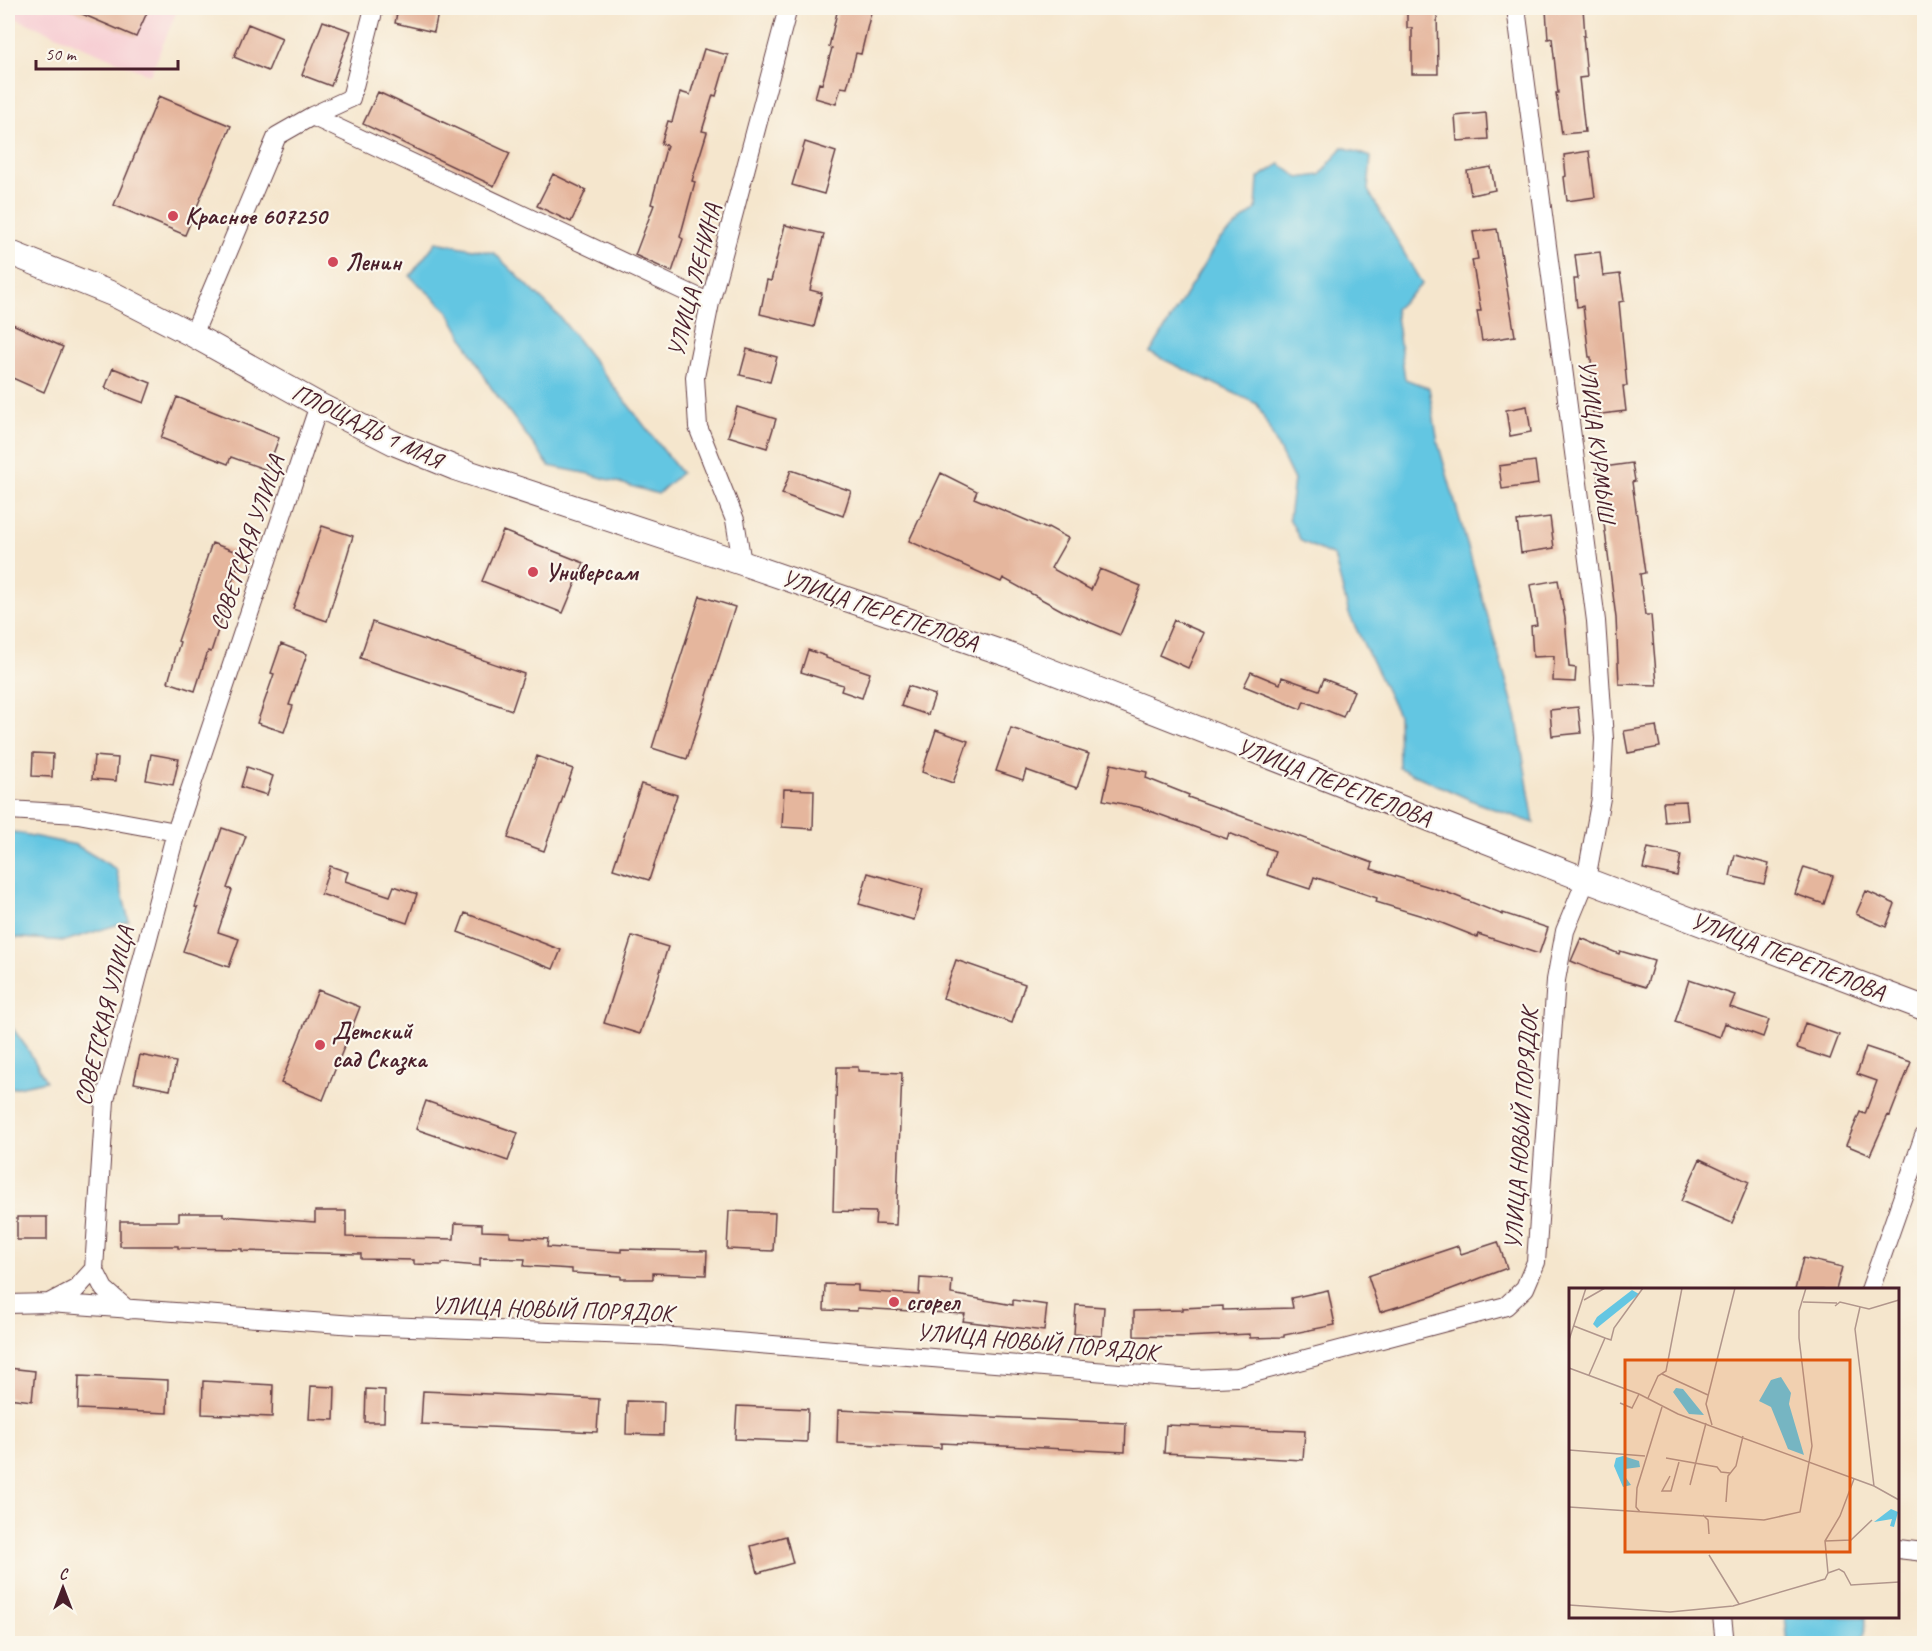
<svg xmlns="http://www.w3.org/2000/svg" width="1932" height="1651" font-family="Caveat,sans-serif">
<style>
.built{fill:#f7cfd4}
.water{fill:#64c6e2;stroke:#577286;stroke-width:1.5}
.building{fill:#e5b69d}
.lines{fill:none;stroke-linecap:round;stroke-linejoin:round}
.minor-casing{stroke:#643d43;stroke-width:20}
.tertiary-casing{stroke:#643d43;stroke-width:26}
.minor{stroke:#fff;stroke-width:18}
.tertiary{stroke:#fff;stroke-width:24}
.poi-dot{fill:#d1495b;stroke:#fbf7ec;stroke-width:2}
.labels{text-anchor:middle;stroke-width:4.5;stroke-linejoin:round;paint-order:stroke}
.poi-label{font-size:24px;font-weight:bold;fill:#4a1f2b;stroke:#fbf7ec;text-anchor:start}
.street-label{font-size:24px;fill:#4a1f2b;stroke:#fbf7ec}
.inset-road{fill:none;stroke:#b1968c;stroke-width:1.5}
.view{fill:#e0560e;fill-opacity:0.15;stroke:#e0560e;stroke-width:3}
.inset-edge{fill:none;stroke:#4a1f2b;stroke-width:3}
</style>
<rect width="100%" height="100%" fill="#fbf7ec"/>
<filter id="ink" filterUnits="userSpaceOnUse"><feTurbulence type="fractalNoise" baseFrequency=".0167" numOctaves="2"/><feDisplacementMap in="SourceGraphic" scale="12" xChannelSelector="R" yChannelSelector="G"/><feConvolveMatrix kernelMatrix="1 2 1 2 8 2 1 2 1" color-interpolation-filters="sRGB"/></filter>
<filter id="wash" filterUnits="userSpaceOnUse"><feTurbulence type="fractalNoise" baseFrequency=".008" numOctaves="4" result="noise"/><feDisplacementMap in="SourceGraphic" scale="24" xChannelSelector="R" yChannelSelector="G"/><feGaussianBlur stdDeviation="1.35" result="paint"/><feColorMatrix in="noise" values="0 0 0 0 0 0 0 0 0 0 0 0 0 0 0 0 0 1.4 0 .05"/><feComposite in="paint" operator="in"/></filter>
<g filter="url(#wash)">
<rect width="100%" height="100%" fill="#f5e6cd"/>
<!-- built -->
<path class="built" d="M8,8H178L150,75L8,15Z"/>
<!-- water -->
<path class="water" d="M1343,147L1371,157L1368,190L1422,284L1395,309L1405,379L1429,388L1438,443L1516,715L1534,823L1480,804L1399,768L1398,715L1349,614L1334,556L1301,541L1289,518L1294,480L1257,404L1150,353L1219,240L1256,209L1258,178L1280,164L1299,178L1320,175Z
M436,242L494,253L559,316L681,473L658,494L589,474L549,466L490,386L448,311L410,276Z
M8,831L76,845L116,869L129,921L65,941L8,937Z
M8,1022L27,1048L46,1081L8,1089Z
M1785,1617H1866L1865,1633L1859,1643H1788Z"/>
<g id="blocks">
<!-- building -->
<path class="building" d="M68,8H149L136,37Z
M398,8H439L434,32L395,23Z
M838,8H872L861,54L856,53L847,88L841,87L836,104L815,98L819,83L822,84L832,48L829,47Z
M1407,8H1437L1438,74H1412V28H1407Z
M1583,8L1585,36H1583L1587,77L1579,78L1585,132L1562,134L1556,93H1558L1552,38L1548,39L1546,10Z
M323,21L351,31L331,86L302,75Z
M248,24L282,38L268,71L234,57Z
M704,49L728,55L716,96L713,95L702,131L707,132L692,181L695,182L680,237L683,239L672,272L635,255L654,205L651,204L667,145L661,144L668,121L672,122L680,92L690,95Z
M378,92L510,153L494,186L363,124Z
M159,96L231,126L185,235L114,205Z
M1486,113L1488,139L1457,141L1455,116Z
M805,142L836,152L824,194L792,185Z
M1589,151L1595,197L1567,201L1564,177L1566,176L1564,155Z
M1491,167L1495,190L1471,195L1467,171Z
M553,174L586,190L571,222L537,206Z
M785,225L824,234L810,290L822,293L814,327L760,314L767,280L771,281Z
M1497,229L1515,336L1482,341L1477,311H1481L1472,260L1478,259L1473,232Z
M1600,252L1603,276L1620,274L1624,301L1619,302L1627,386H1623L1626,411L1593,415L1591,357H1589L1583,306L1577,307L1574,279H1578L1575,255Z
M8,322L63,347L44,392L8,376Z
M747,349L777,357L770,382L740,375Z
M113,368L151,383L144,403L105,388Z
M177,397L279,438L267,470L231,457L228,464L161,438Z
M1527,406L1531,432L1510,436L1506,410Z
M737,407L776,419L767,448L728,436Z
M1535,461L1538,484L1502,489L1499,466Z
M1632,463L1635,481L1632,482L1645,573L1640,574L1645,615H1651L1657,685L1619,684L1616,618L1597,468Z
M791,470L851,491L843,516L782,494Z
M941,473L977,491L974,498L1047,529L1048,527L1068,538L1051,568L1091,590L1100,569L1141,586L1120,635L1063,611L1003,578L1001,582L909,541Z
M1550,517L1554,548L1521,553L1517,521Z
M322,526L353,536L327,621L293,609Z
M503,531L584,563L563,613L482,581Z
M212,543L242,554L226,598L228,599L211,652L208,651L195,691L168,682L180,642L178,641Z
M1558,580L1565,618L1569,667L1576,668L1575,682L1553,681L1554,656L1533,657L1531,626L1537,625L1530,585Z
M700,596L735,607L687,759L652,748Z
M1174,620L1204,633L1188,668L1159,655Z
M372,622L524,674L512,710L360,658Z
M281,644L307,654L289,705L293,706L284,732L257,723L274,674L271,673Z
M808,650L826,656V658L870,673L862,698L841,691L843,685L801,672Z
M1251,672L1280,684L1282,677L1319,690L1324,679L1354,691L1343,717L1304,701L1301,709L1244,686Z
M908,686L935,695L928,715L901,706Z
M1578,707L1581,733L1552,736L1550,710Z
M1656,726L1660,747L1628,753L1624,731Z
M1011,728L1089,754L1077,788L1026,770L1023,780L996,771Z
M936,730L968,741L953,783L922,772Z
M33,753L53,754L52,777L32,776Z
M151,754L179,759L173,785L146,780Z
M94,756L118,758L116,781L92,779Z
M537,756L573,769L544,851L508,838Z
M1111,764L1147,772L1146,778L1189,795L1188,797L1373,863L1371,869L1446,892L1503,915V913L1548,928L1539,954L1478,934L1477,937L1429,918L1376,902L1377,898L1314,877L1310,889L1267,875L1275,851L1229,833L1227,839L1139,807L1103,800Z
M247,767L273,776L267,795L241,787Z
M641,784L677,795L649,880L613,869Z
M784,789L814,790L813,829L782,827Z
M1686,801L1688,820L1665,822L1663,802Z
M222,828L246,836L227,888L232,890L218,932L239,939L229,967L183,951L198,908L195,907Z
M1648,848L1681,855L1677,876L1643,869Z
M1735,855L1769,864L1764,884L1730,876Z
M330,866L348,872L345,881L390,896L394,886L417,894L407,923L321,894Z
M1804,867L1833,876L1824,904L1795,894Z
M868,873L923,889L914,920L859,904Z
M1866,891L1895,904L1886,927L1856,914Z
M465,913L561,950L553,969L458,932Z
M632,936L668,947L640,1034L604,1023Z
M1581,938L1619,954L1620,951L1654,961L1646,987L1602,974L1571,961Z
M956,960L1025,984L1012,1023L943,998Z
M1689,980L1735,995L1730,1007L1769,1020L1763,1037L1725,1023L1720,1037L1675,1022Z
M318,990L360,1007L323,1100L281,1083Z
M1805,1023L1839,1035L1830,1059L1797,1048Z
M1866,1047L1911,1062L1890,1116L1888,1115L1870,1155L1846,1145L1860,1112L1865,1114L1877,1081L1857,1074Z
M140,1055L176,1062L170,1090L134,1083Z
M837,1067H858V1071L902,1073L896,1225L875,1224L876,1212L833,1211Z
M426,1101L518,1133L508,1161L416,1129Z
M1700,1159L1749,1182L1732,1223L1681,1201Z
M315,1211H346V1237L454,1239L455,1223L482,1224V1231L510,1232V1237L548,1239L547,1247L621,1252V1249L707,1251L706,1275L653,1273V1279H621V1276L572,1273V1269L524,1266L525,1259L480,1258V1266L442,1263V1265L414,1264V1260L361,1259V1254L242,1251V1249L178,1248V1246H120V1221H179V1213H223V1216L315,1222Z
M729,1211L775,1213L773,1251L727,1249Z
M17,1217H47V1240H17Z
M1498,1242L1507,1268L1433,1296L1380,1312L1368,1276L1458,1246L1461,1254Z
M1803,1258L1842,1267L1836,1290H1795Z
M920,1278L952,1280L951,1294L1013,1305V1300L1047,1305L1044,1331L963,1321L965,1314L857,1308V1311L824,1310L825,1284L858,1285V1291L919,1295Z
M1328,1290L1335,1325L1284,1335V1337L1250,1338V1334L1184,1337L1134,1336V1311L1183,1310V1308L1223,1306V1310L1293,1308L1291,1298Z
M1076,1305L1104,1307L1102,1336L1074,1334Z
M8,1368L35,1371L32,1401L8,1398Z
M79,1376L168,1380L167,1413L78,1409Z
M203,1381L273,1385L272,1417L202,1414Z
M311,1386L335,1387L334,1420L309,1419Z
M366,1389L385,1390L384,1422H365Z
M423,1391L599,1399L597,1432L421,1424Z
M627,1401L664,1402L663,1435L626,1434Z
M737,1406L808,1409L807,1442L735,1439Z
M838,1410L1126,1423L1125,1452L941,1443V1448L837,1443Z
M1166,1425L1305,1431L1303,1460L1164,1453Z
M786,1536L793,1563L758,1573L751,1546Z"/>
</g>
</g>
<g filter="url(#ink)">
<use href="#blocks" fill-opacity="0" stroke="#643d43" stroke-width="1.5"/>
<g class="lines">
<defs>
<path id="minor" d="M312,116L710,303
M193,335L277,136L312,116L351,98L374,8
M742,563L735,520L698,427L695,377L710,303L788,8
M8,810L78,814L176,832
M1870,1290L1924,1136
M49,1303L76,1289L94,1269
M8,1304L49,1303L355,1325L661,1336L1193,1379L1238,1377L1506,1306L1525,1288L1536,1262L1556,980L1565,931L1586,880L1601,798L1604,739L1596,621L1516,8
M128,1310L104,1289L94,1269L105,1100L176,832L319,405
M1898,1549L1924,1552
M1722,1616L1725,1644"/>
<path id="tertiary" d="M8,252L115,295L193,335L319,405L396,444L455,468L742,563L1012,656L1586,880L1924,1008"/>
</defs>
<!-- minor casing -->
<use href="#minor" class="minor-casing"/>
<!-- tertiary casing -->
<use href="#tertiary" class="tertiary-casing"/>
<!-- minor -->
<use href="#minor" class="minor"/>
<!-- tertiary -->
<use href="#tertiary" class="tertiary"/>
</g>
</g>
<!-- markers -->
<g class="poi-dot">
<circle cx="173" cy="216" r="6"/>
<circle cx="333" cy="262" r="6"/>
<circle cx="533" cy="572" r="6"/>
<circle cx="320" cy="1045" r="6"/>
<circle cx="894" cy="1302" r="6"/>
</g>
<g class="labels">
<!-- poi labels -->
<g class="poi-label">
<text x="185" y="224">Красное 607250</text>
<text x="345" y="270">Ленин</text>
<text x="545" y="580">Универсам</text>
<text x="332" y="1039">Детский<tspan x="332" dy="28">сад Сказка</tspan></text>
<text x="906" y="1310">сгорел</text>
</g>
<!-- street labels -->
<g class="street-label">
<text transform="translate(694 280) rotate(-76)" y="8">УЛИЦА ЛЕНИНА</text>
<text transform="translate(367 426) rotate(26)" y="8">ПЛОЩАДЬ 1 МАЯ</text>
<text transform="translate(1597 441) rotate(83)" y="8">УЛИЦА КУРМЫШ</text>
<text transform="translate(247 543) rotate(-71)" y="8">СОВЕТСКАЯ УЛИЦА</text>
<text transform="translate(880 610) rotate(19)" y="8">УЛИЦА ПЕРЕПЕЛОВА</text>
<text transform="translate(1334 782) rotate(21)" y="8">УЛИЦА ПЕРЕПЕЛОВА</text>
<text transform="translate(1788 956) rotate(21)" y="8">УЛИЦА ПЕРЕПЕЛОВА</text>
<text transform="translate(104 1016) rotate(-76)" y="8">СОВЕТСКАЯ УЛИЦА</text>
<text transform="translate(1521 1129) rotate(-86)" y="8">УЛИЦА НОВЫЙ ПОРЯДОК</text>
<text transform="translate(552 1309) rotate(2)" y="8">УЛИЦА НОВЫЙ ПОРЯДОК</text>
<text transform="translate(1037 1342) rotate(5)" y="8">УЛИЦА НОВЫЙ ПОРЯДОК</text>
</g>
</g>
<!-- overview -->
<g transform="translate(1569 1288)">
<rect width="330" height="330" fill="#f5e6cd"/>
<path d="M63,2L70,6L28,40L24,36L28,29ZM212,89L222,105L220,116L235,167L219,161L202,119L190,113L202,92ZM107,100L114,101L135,127L120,126L104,104ZM54,168L70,173L71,179L56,181L55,187L62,197L54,199L45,178L47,170ZM322,221L329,224L325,239L321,238L323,231L305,234Z" fill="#64c6e2"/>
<path class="inset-road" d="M15,12L36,0M234,14L268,15M266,18L271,14L300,21L330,12M291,19L286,41L305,198M5,38L36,50L20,87M36,50L42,52L45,40L74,0M0,52L17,0M0,80L70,106L109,126L305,198L330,212M93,86L139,107M79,110L89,88L97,83L113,0M51,115L63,120L70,106M143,137L137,116L166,0M0,162L76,168M97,170L148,179L152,184L161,185M101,188L93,203H102L110,174M121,197L137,135M157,214L159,188L167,178L174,148M0,219L195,232L231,224L243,158L230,50V23L237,0M71,224L67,219L68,200L93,119M134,227L139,232L140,246M256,253L282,252L303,232M140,267L170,316M259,285L270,281L275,284L282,297L330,294M0,317L101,324L164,318L256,291L259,285L256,253L271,228L285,191"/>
<path class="view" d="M56,72H281V264H56Z"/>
<rect width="330" height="330" class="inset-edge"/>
</g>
<!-- margin -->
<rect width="1932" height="1651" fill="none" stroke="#fbf7ec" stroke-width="30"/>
<!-- north arrow -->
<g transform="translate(63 1588)" stroke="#fbf7ec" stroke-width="4.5" paint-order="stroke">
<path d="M0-4.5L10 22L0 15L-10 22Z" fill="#4a1f2b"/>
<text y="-9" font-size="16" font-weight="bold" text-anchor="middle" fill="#4a1f2b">С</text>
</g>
<!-- scale -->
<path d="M36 60v9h142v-9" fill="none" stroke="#4a1f2b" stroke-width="3"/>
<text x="45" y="60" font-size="18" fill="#4a1f2b" stroke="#fbf7ec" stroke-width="4.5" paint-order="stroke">50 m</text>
</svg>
